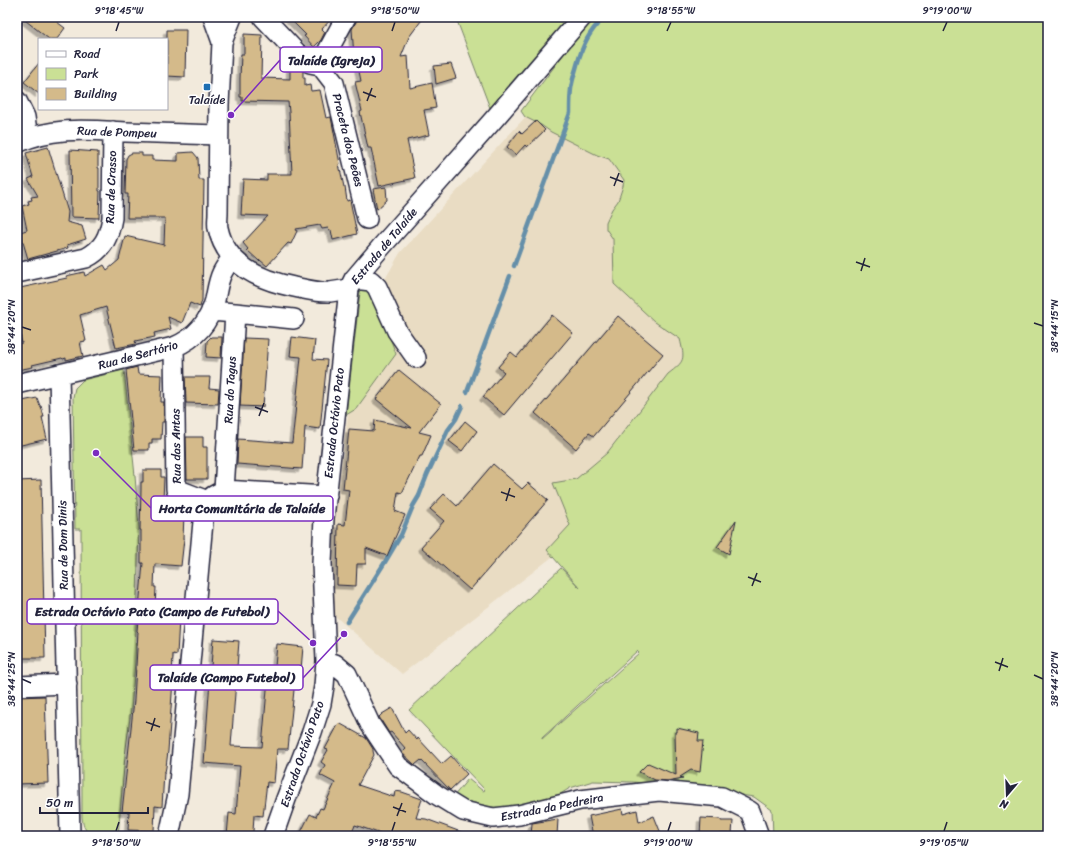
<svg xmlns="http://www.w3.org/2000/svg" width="1065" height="853" font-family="Sriracha,sans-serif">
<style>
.built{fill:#e9dcc3}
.green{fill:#cae095;stroke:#768168;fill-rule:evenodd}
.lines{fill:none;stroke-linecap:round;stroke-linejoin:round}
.stream{stroke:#658fa9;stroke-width:4.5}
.building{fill:#d4ba8a;stroke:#22223b;filter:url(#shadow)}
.minor-casing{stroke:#22223b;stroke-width:22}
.minor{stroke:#fff;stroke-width:19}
.ticks{fill:none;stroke:#22223b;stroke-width:1.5}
.poi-dot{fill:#1f6fb2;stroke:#fff;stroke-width:1.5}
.labels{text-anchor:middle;stroke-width:3;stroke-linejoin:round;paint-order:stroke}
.poi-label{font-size:12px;fill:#22223b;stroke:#fff}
.street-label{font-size:12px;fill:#22223b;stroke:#fff}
.leader{fill:none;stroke:#7b2cbf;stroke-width:1.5}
.callout-dot{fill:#7b2cbf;stroke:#fff;stroke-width:1.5}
.callout{fill:#fff;stroke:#7b2cbf;stroke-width:1.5}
.callout-label{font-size:13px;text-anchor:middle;font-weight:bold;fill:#22223b}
.neatline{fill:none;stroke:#22223b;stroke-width:1.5}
.ticks-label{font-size:10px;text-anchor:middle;fill:#22223b}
</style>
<defs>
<filter id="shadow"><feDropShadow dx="-3.5" dy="3.5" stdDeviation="0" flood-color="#0004"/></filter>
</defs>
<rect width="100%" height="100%" fill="#f2eadc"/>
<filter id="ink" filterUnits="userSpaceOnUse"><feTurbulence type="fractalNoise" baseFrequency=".025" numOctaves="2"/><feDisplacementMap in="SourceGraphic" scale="8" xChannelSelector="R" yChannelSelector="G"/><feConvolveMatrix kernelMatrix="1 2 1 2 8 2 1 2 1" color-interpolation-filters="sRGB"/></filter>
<g filter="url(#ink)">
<!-- built -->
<path class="built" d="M542,99L638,154L700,355L583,533L402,674L328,610L331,543L360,323L400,253Z"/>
<!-- green -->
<path class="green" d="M457,17H569L490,108L456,18Z
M594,17H1048V836H773L772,810L754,797L692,788L633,782L593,781L570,788L541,806L505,809L468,804L453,797L468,779L483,791L485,790L409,710L561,568L580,588L547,550L570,525L553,483L576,479L607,453L668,374C685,361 685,360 680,339L655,322L614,284L613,239L606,229V222L612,209L618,201L623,186L624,180L609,159L597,155L551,132L541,125L525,117L521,111L575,39ZM637,651L639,653L542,739V738Z
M365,287L373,293L396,354L356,409L346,415L360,292Z
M124,370L135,476L139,528L135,662L131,710L125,756L118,836C100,836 84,841 82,817L81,529H75L73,397L75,388L83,380Z"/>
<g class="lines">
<!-- stream -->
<path class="stream" d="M514,266L570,113C570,105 570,97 571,89C572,80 575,73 577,65C583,44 589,32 604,17
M467,392L510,276
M347,622L385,562L401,535L413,506L419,496L427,475L448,430L456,419L462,406"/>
</g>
<!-- building -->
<path class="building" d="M21,17H61L57,22L65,28L57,39H49Z
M288,17H333L322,29L325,32L321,40L314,47L304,36L306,35Z
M357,17H424L409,37L401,57L408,56L410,88L432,83L436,108L424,110L429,135L407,140L415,178L379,186L371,148H368L360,112L362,111L355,82L361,81L356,57H354L352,29L356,22Z
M167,30H186L185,77L167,76Z
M244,34L262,35L261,78L290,79V62L303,71V78H305V86L310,85L311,91L320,90L326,118L331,117L340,164H339L344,187H345L347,201L350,200L357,234L333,240L331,230L329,231L328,228L322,229L320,225L296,229L297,231L291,244L288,243L267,266L260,260L259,261L247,250L248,249L243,243L268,216L241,215L243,179L267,180V174H292L289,112L288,102L242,101V97H240V78L241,54H244Z
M39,63V94L24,82Z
M451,64L456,78L436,84L434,66Z
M536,121L545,130L527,147L525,145L516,155L507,147L519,131L522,134Z
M48,147L68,212L67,222L82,226L86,239L67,245L68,248L28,259L20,232L27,230L22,206L29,204L28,201L32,200L31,197L38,196L28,179L33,177L26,153Z
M70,150L98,152V168H99V191H100L99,218L71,217Z
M193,152L198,158L199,180H204L202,300L200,307L190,303L182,323L168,317L171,329L154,333L155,337L135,341L136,344L116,348L106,307L80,315L86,341L80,342L83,356L66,360V358L63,359L62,358L32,365L33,367L17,370V344L22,343L17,320V292L21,291L20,288L67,278L66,276L84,272L85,276L104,265L107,270L119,260L125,236L164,245L165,218H127L128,194H125L126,159L128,155L132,153H142V156H152V160L178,161V153Z
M386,187L387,200L377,209L373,189Z
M552,315L573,333L504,415L483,397L504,372L498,367L511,352L517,357Z
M618,316L663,354L594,436L589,433L576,449L535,413Z
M211,337H222L221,358L206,357L207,341Z
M292,337L315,340L313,359L327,360L320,429L305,427L302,469L237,464L238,439L292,443L301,357L290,356Z
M244,338L268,339L263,407L240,406Z
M137,367L138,374L162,375L161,402H164V422H162L161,439H152V443H149V450H134L126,370Z
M399,370L441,404L419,432L431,435L422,456H420L402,493L398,492L395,511L405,515L387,556L366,548V564H357L356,586L337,585L338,524L345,525L349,490L343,489L349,429L374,431L375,420L412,428L376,399Z
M185,377H210L209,388L219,389L218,404L186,403Z
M37,398L40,406H41L44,417H42L47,439L17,446V402Z
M465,421L477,431L462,451L449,441Z
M186,437H203V447H207V479H187Z
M493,464L522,489L528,483L548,500L470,590L421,547L444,521L430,509L444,494L457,506Z
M143,470H161V477H164L163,501H177L186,505V514H184L183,539H184L181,566L155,564L154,587H156L155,609L177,611V619H179L177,655L173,654L172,680H173L168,751L166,767L165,772H164L162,807L155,806L154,831L128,830L129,812H122L134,700L138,632L137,631L143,563H141V530H140L141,489V482H143Z
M41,480L45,658H17V481Z
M736,520L729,554L717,547Z
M213,639L239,641L231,746L262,747L268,678H274L277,644L303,647L300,681L295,680L288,749H277L274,783L267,782L263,816L254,815L253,832H251V836H227L229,813L236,814L240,766L204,763Z
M45,696L48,783L17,784V697Z
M392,708L405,733L408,730L417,740L418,738L442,764L451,756L467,774L450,790L421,760L415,765L402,753L406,749L391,732L389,733L379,717L382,714Z
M339,723L366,738L373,749V751L374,755L358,785L394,797L395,791L402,792L422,799L416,818L426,819L469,835L468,836H387L355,825L351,836H299L310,814L316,817L320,808L323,809L335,783L320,775L325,765L321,762L328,750L325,749Z
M677,728L699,733L698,741H703L700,772L691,770L680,777L683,778L667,781L655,780L639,772L648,763L676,775L675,732H677Z
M622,809L623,814L637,810L639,822L654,816L662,836H616V833L603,836H593L589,816Z
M701,818L721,819V821H733L732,834H719V836H700Z
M558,819L557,836H531L532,823Z"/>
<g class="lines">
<defs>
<path id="minor" d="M213,17L222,42
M232,17L222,42L219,105L218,213C218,218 217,223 218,228C226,266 260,280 294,287C305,289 318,293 330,292C336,291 343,290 349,289
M263,17L298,54L310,63L320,65L346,17
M320,65L334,83L367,219
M17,101L25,117L28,138
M17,143C52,126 89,130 126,132C157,133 187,134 218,135
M17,273L86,258C104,249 109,236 112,218L113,131
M354,279L371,281L377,287L397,331L416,358
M211,311L235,313L224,490
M235,313L294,319
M174,347L176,489L205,500
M59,374L70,836
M17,384L174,347C196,338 209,323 215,300C217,291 218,281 222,273C225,267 229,262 232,257
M213,496L224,490L327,496
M326,661L335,664L347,674L370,724L398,766L437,795L463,811L493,818L519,815L580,800L659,791L722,797L750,811L759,836
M17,686L67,684
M169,836L178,794L205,500
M273,836L286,799L312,732L321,704L324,686L326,661L322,563L324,518L349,289L354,279L382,246L495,118L582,17"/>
</defs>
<!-- minor casing -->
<use href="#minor" class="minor-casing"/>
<!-- minor -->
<use href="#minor" class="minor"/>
</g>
</g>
<!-- ticks -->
<path class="ticks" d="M116,31L119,22M392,31L395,22M667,31L671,22M943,31L947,22M363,92L376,97M367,101L372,88M610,177L623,182M614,186L619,173M856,262L870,267M861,271L865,258M1034,323L1043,326M22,327L31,330M255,407L268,412M259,416L264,403M501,492L515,497M506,501L510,488M748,577L761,582M752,586L757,573M995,662L1008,667M999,671L1003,658M1034,675L1043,679M22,679L31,683M146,722L160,727M151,731L155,718M393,807L406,812M397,816L402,803M116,831L119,822M392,831L395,822M668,831L671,822M944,831L947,822"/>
<!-- markers -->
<rect class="poi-dot" x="203" y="83" width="8" height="8" rx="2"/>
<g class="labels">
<!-- poi labels -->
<g class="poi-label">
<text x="207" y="104">Talaíde</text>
</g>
<!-- street labels -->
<g class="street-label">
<text transform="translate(117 132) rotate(2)" y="4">Rua de Pompeu</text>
<text transform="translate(348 140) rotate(76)" y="4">Praceta dos Peões</text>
<text transform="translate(111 187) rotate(-88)" y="4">Rua de Crasso</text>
<text transform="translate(384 246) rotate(-50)" y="4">Estrada de Talaíde</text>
<text transform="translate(138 355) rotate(-15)" y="4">Rua de Sertório</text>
<text transform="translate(230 390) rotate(-87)" y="4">Rua do Tagus</text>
<text transform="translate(334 423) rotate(-84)" y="4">Estrada Octávio Pato</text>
<text transform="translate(176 446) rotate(-91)" y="4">Rua das Antas</text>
<text transform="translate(63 545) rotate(-91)" y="4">Rua de Dom Dinis</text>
<text transform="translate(302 754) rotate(-71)" y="4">Estrada Octávio Pato</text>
<text transform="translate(552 807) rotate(-11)" y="4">Estrada da Pedreira</text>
</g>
</g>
<!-- callouts -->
<path class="leader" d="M231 115L280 60M96 453L151 508M313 643L278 611M344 634L303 678"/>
<g class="callout-dot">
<circle cx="231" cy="115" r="4"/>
<circle cx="96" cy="453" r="4"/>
<circle cx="313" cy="643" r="4"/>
<circle cx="344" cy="634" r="4"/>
</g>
<g class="callout">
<rect x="280" y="47" width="102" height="25" rx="4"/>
<rect x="151" y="496" width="182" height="25" rx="4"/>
<rect x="27" y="599" width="251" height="25" rx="4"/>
<rect x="150" y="665" width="153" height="25" rx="4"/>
</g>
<g class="callout-label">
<text x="331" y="65">Talaíde (Igreja)</text>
<text x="242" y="513">Horta Comunitária de Talaíde</text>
<text x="152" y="616">Estrada Octávio Pato (Campo de Futebol)</text>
<text x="226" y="682">Talaíde (Campo Futebol)</text>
</g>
<!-- margin -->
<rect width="1065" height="853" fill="none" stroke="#fff" stroke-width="44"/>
<!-- legend -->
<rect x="38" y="38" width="130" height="72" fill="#ffffff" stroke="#a7a7b1"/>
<rect x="46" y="51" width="20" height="6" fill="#ffffff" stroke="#a7a7b1"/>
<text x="74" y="58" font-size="12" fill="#22223b">Road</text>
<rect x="46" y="68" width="20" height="12" fill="#cae095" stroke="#a7a7b1"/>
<text x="74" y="78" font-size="12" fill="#22223b">Park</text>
<rect x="46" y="88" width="20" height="12" fill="#d4ba8a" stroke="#a7a7b1"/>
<text x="74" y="98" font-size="12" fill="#22223b">Building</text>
<!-- north arrow -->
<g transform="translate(1007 795) rotate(199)" stroke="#ffffff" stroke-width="3" paint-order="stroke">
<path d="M0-3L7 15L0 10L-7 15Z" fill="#22223b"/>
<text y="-6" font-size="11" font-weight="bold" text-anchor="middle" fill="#22223b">N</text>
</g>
<!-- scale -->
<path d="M40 807v6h108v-6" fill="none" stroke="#22223b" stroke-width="2"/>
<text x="46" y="807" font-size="12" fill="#22223b" stroke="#ffffff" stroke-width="3" paint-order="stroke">50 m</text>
<rect x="22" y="22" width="1021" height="809" class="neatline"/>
<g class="ticks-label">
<text x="119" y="14">9°18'45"W</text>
<text x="395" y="14">9°18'50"W</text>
<text x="671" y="14">9°18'55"W</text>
<text x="947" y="14">9°19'00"W</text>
<text transform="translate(1054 326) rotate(-90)" y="4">38°44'15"N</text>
<text transform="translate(11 327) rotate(-90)" y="4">38°44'20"N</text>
<text transform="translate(1054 679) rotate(-90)" y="4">38°44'20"N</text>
<text transform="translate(11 679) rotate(-90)" y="4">38°44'25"N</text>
<text x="116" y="846">9°18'50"W</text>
<text x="392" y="846">9°18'55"W</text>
<text x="668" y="846">9°19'00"W</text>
<text x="944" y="846">9°19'05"W</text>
</g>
</svg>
